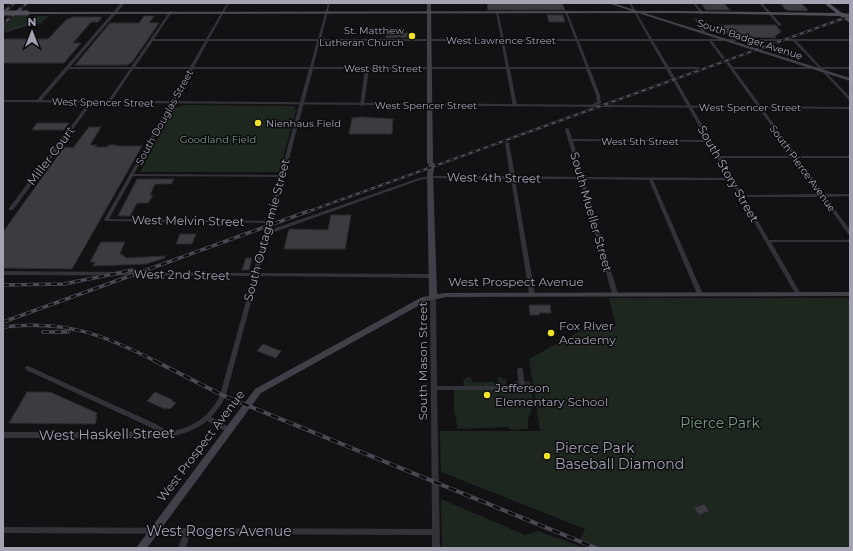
<svg xmlns="http://www.w3.org/2000/svg" width="853" height="551" font-family="Montserrat,sans-serif">
<style>
.green{fill:#1e2620}
.lines{fill:none;stroke-linecap:round;stroke-linejoin:round}
.stream{stroke:#282c36;stroke-width:1.5}
.building{fill:#3c3b40;stroke:#2c2b2f}
.minor{fill:#333238;fill-rule:evenodd}
.tertiary{fill:#333238;fill-rule:evenodd}
.secondary{fill:#414048;fill-rule:evenodd}
.primary{fill:#4f4e57;fill-rule:evenodd}
.rail-far2-casing{stroke:#4a4951;stroke-width:2.5}
.rail-far1-casing{stroke:#4a4951;stroke-width:3.5}
.rail-casing{stroke:#4a4951;stroke-width:4}
.rail-far2{stroke:#0d0c0e;stroke-width:1.5;stroke-dasharray:4;stroke-linecap:butt}
.rail-far1{stroke:#0d0c0e;stroke-width:2;stroke-dasharray:6;stroke-linecap:butt}
.rail{stroke:#0d0c0e;stroke-width:2.5;stroke-dasharray:8;stroke-linecap:butt}
.primary-bridge{stroke:#4f4e57;stroke-width:5}
.poi-dot{fill:#f0e32c;stroke:#0d0c0e;stroke-width:1.5}
.labels{text-anchor:middle;stroke-width:3;stroke-linejoin:round;paint-order:stroke}
.far-poi-label{font-size:10px;fill:#a3a3b4;stroke:#0d0c0e;text-anchor:end}
.far-street-label{font-size:10px;fill:#a3a3b4;stroke:#0d0c0e}
.far-park-label{font-size:10px;fill:#7a9f86;stroke:#0d0c0e}
.street-label{font-size:12px;fill:#a3a3b4;stroke:#0d0c0e}
.poi-label{font-size:12px;fill:#a3a3b4;stroke:#0d0c0e;text-anchor:start}
.near-park-label{font-size:14px;fill:#7a9f86;stroke:#0d0c0e}
.near-street-label{font-size:14px;fill:#a3a3b4;stroke:#0d0c0e}
.near-poi-label{font-size:14px;fill:#a3a3b4;stroke:#0d0c0e;text-anchor:start}
</style>
<rect width="100%" height="100%" fill="#121113"/>
<!-- green -->
<path class="green" d="M14,16H49L42,23L3,32V26Z
M185,105L294,106L296,111L279,172H140L174,108Z
M609,298H850V548H596L579,541L585,529L441,472L440,431H540L529,359L589,326H616Z
M466,377H471L472,382H498V377H502V379H506V386H515V381H530L534,407H532L528,420V429L511,430L508,427L457,429L456,415H454V386H464L463,379H466Z
M441,499L525,535L538,531L585,548H442Z"/>
<g class="lines">
<!-- stream -->
<path class="stream" d="M6,32L37,20"/>
</g>
<!-- building -->
<path class="building" d="M487,3H562L565,10H488Z
M701,3H724L730,10H706Z
M780,3H801L808,10L806,11L786,10Z
M547,15H563L565,22H549Z
M144,16H154L149,23H159L132,62L127,65H75L110,23H139Z
M74,17H102L98,22H91L73,43H81L64,63H3V39H48L67,19Z
M718,25H776L781,32L775,36L776,38L743,37L723,32Z
M371,28H404V33H412L411,37L386,38V32H371Z
M361,117L393,119L392,134H349L352,118Z
M37,123H69L64,130H32Z
M89,127H101L90,145H97L95,147H107L109,145H117L116,146H142L72,269L3,268V232L62,150L65,147L73,148Z
M137,179H174L171,184H155L150,195H153L148,203H137L130,216H118Z
M331,215H351L345,249H284L289,229L328,230Z
M180,234H196L192,244H176Z
M101,242H125L120,253L126,258L165,256V258L146,264L93,266L95,262H90Z
M246,258H252L249,270H242Z
M529,305H550L551,313H539L540,315H530Z
M263,344L275,349L281,351L276,358L257,351Z
M27,392H50L97,413L95,417H97L95,424L9,423Z
M155,392L173,400L172,401L176,403L170,409L167,408L165,409L147,401Z
M704,504L709,511L699,515L694,508Z"/>
<g class="lines">
<!-- minor -->
<path class="minor" d="M227,3H229L209,39H318L328,3H330L321,39H501L496,12L497,11L498,12L504,39H575L565,12L566,11L567,12L578,39H649L629,3H631L652,39H726L728,40L726,41H712L725,58L723,59H722L709,41H653L669,67H698L700,68L698,69H670L720,156H793L726,63L729,62L733,67H818L792,40L795,39L821,67H850V69H823L850,97V100H849L820,69H734L797,156H850V158H798L824,194H850V196L826,197L850,230V234H848L822,197H744L769,240H850V242H771L801,294L798,296L796,295L730,180H653L703,294L700,296L697,294L649,180L584,179L618,294L615,296L612,294L580,179H515L535,294L532,296L529,294L511,179L431,178L420,180L269,234L258,273L433,274L436,276L433,278L258,276L226,395L221,405L211,417L231,428L232,430L231,432L229,433L227,432L207,421C196,430 182,434 168,438H3V432H159L152,428L26,370L25,368L26,366H28L156,424L169,432C193,427 209,418 220,395L253,276L3,275V271L253,273L267,223L106,221L104,220L189,69H133L110,103H109L107,102L130,69H68L66,68L68,67H131L170,11H171L172,12L154,39H206ZM153,41H205L190,67H135ZM208,41H317L310,67H194ZM320,41H501L506,67H313ZM504,41H576L586,67H509ZM579,41H650L665,67H589ZM193,69H309L280,175L134,174ZM313,69H365L360,105L362,106L364,105L369,69H506L513,106L515,107L517,106L510,69H586L596,95L597,102L591,105L590,106L592,107L601,103L600,95L590,69H666L707,140L572,139L569,129L567,128L565,129L579,177L515,176L509,143L507,142L505,143L510,176H431L419,178L270,230ZM573,141L708,142L729,178L583,177ZM722,158H794L820,194L743,195ZM133,176L280,177L268,221L109,219Z
M693,3H695L703,12V14H701Z
M759,3H762L781,24V26H779Z
M695,18L697,19L705,31L704,34L701,33V31L695,19Z
M90,101L93,102L13,210H9V208Z
M433,295L436,297L437,386H519L517,370L518,368H522L523,370L525,388L524,390H437L440,548H432V535L190,534L186,548H178L183,534L3,533V527L432,529L430,297Z"/>
<!-- tertiary -->
<path class="tertiary" d="M121,3H125L42,100L850,107V109L3,102V100H37Z
M725,39H850V41H726L724,40Z"/>
<!-- secondary -->
<path class="secondary" d="M427,3H431L433,162L435,164L433,174L437,294L446,293L850,292V296L446,297L427,301L261,393L147,548H136L255,389L422,297L429,296L427,174L429,165L427,163Z
M607,3H613L850,78V81Z"/>
<!-- primary -->
<path class="primary" d="M824,3H829L842,13L850,14V16H846L850,20V23L840,16L679,13L27,14L25,13L27,12L679,11L836,13Z"/>
<defs>
<path id="rail-far2" d="M3,13L14,3
M3,24L27,3
M307,212L850,16"/>
<path id="rail-far1" d="M3,285L64,284L133,270
M3,322L309,211
M3,327C65,320 103,334 157,362
M43,332H68"/>
<path id="rail" d="M155,361L222,395L596,548"/>
</defs>
<!-- rail-far2 casing -->
<use href="#rail-far2" class="rail-far2-casing"/>
<!-- rail-far1 casing -->
<use href="#rail-far1" class="rail-far1-casing"/>
<!-- rail casing -->
<use href="#rail" class="rail-casing"/>
<!-- rail-far2 -->
<use href="#rail-far2" class="rail-far2"/>
<!-- rail-far1 -->
<use href="#rail-far1" class="rail-far1"/>
<!-- rail -->
<use href="#rail" class="rail"/>
<!-- primary-bridge -->
<path class="primary-bridge" d="M3,13H27"/>
</g>
<!-- markers -->
<g class="poi-dot">
<circle cx="412" cy="36" r="4"/>
<circle cx="258" cy="123" r="4"/>
<circle cx="551" cy="333" r="4"/>
<circle cx="487" cy="395" r="4"/>
<circle cx="547" cy="456" r="4"/>
</g>
<g class="labels">
<!-- far-poi labels -->
<g class="far-poi-label">
<text x="404" y="34">St. Matthew<tspan x="404" dy="12">Lutheran Church</tspan></text>
<text x="266" y="127" text-anchor="start">Nienhaus Field</text>
</g>
<!-- far-street labels -->
<g class="far-street-label">
<text transform="translate(750 39) rotate(18)" y="4">South Badger Avenue</text>
<text x="501" y="44">West Lawrence Street</text>
<text x="383" y="72">West 8th Street</text>
<text transform="translate(103 102) rotate(1)" y="4">West Spencer Street</text>
<text x="426" y="109">West Spencer Street</text>
<text x="750" y="111">West Spencer Street</text>
<text transform="translate(164 117) rotate(-61)" y="4">South Douglas Street</text>
<text x="640" y="145">West 5th Street</text>
<text transform="translate(803 168) rotate(54)" y="4">South Pierce Avenue</text>
</g>
<!-- far-park labels -->
<g class="far-park-label">
<text x="218" y="143">Goodland Field</text>
</g>
<!-- street labels -->
<g class="street-label">
<text transform="translate(51 156) rotate(-53)" y="4">Miller Court</text>
<text transform="translate(728 174) rotate(60)" y="4">South Story Street</text>
<text transform="translate(494 178) rotate(1)" y="4">West 4th Street</text>
<text transform="translate(591 212) rotate(74)" y="4">South Mueller Street</text>
<text transform="translate(188 221) rotate(1)" y="4">West Melvin Street</text>
<text transform="translate(267 230) rotate(-75)" y="4">South Outagamie Street</text>
<text transform="translate(182 275) rotate(1)" y="4">West 2nd Street</text>
<text x="516" y="286">West Prospect Avenue</text>
<text transform="translate(423 361) rotate(-90)" y="4">South Mason Street</text>
<text transform="translate(201 446) rotate(-53)" y="4">West Prospect Avenue</text>
</g>
<!-- poi labels -->
<g class="poi-label">
<text x="559" y="330">Fox River<tspan x="559" dy="14">Academy</tspan></text>
<text x="495" y="392">Jefferson<tspan x="495" dy="14">Elementary School</tspan></text>
</g>
<!-- near-park labels -->
<g class="near-park-label">
<text x="720" y="428">Pierce Park</text>
</g>
<!-- near-street labels -->
<g class="near-street-label">
<text transform="translate(107 434) rotate(-1)" y="5">West Haskell Street</text>
<text x="219" y="536">West Rogers Avenue</text>
</g>
<!-- near-poi labels -->
<g class="near-poi-label">
<text x="555" y="453">Pierce Park<tspan x="555" dy="16">Baseball Diamond</tspan></text>
</g>
</g>
<!-- border -->
<rect width="853" height="551" fill="none" stroke="#a3a3b4" stroke-width="8"/>
<!-- north arrow -->
<g transform="translate(32 32)" stroke="#0d0c0e" stroke-width="3" paint-order="stroke">
<path d="M0-3L7 15L0 10L-7 15Z" fill="#a3a3b4"/>
<text y="-6" font-size="11" font-weight="bold" text-anchor="middle" fill="#a3a3b4">N</text>
</g>
</svg>
